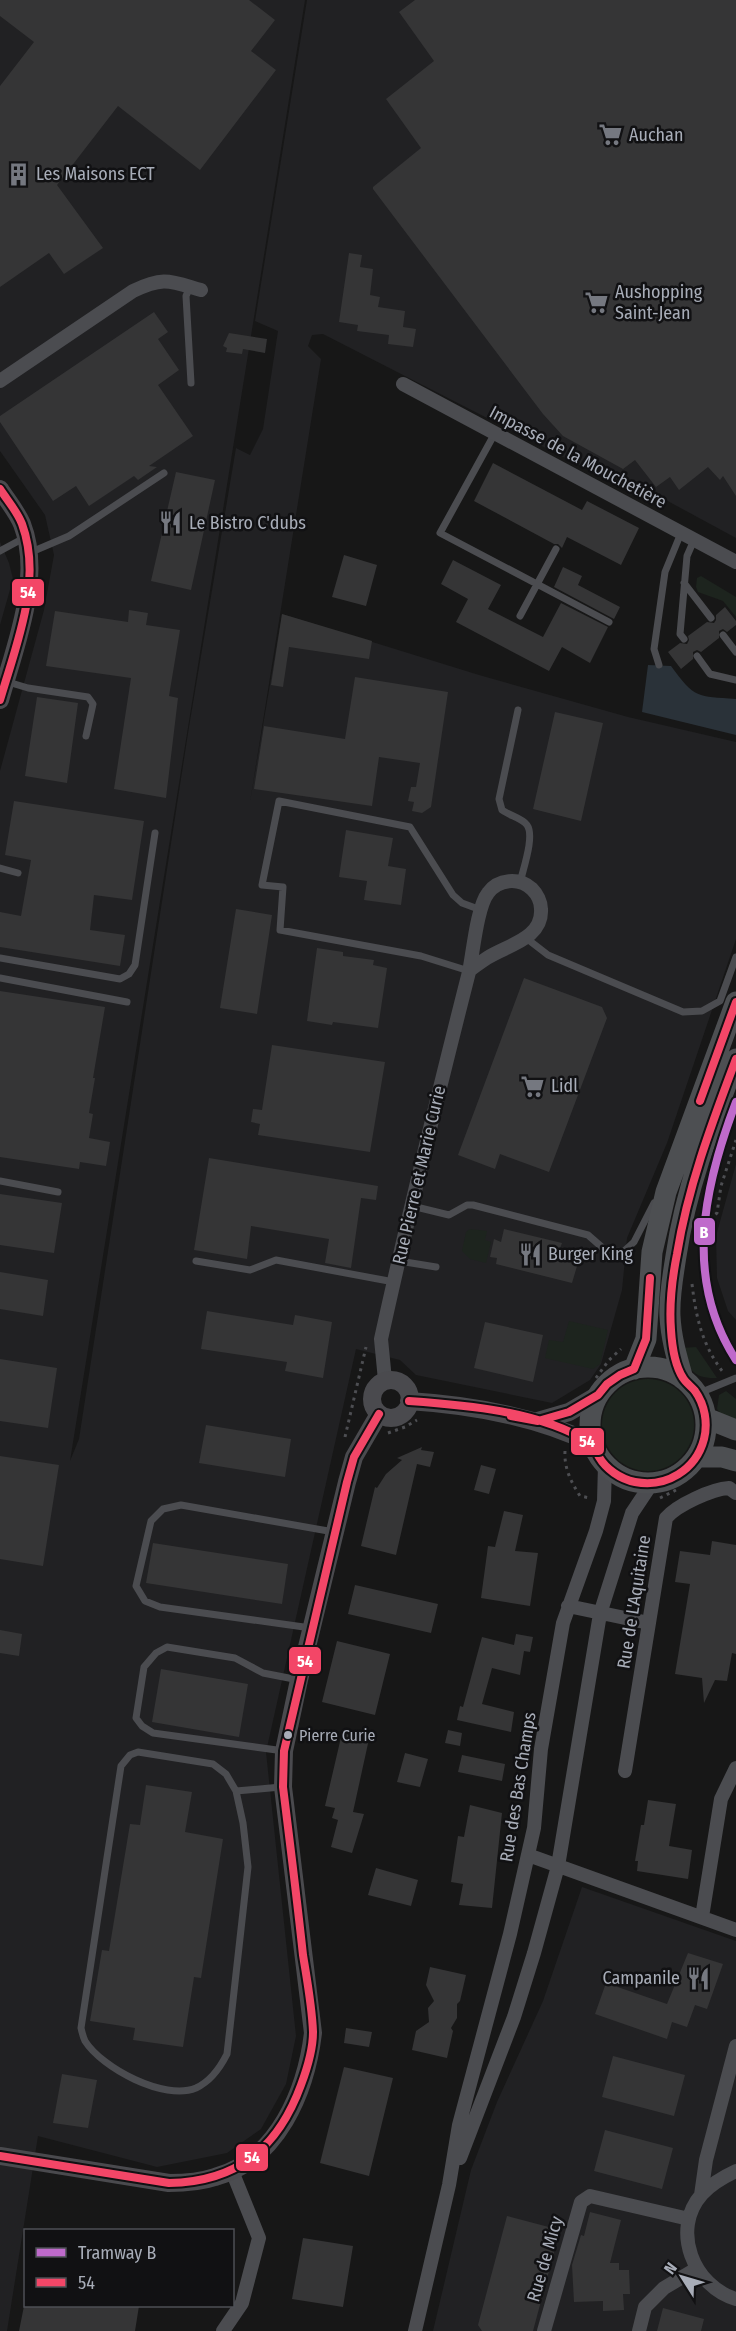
<svg xmlns="http://www.w3.org/2000/svg" width="736" height="2331" font-family="'Fira Sans Condensed',sans-serif">
<style>
.built{fill:#212123}
.green{fill:#1d241e}
.water{fill:#2a3239}
.building{fill:#353536}
.lines{fill:none;stroke-linecap:round;stroke-linejoin:round}
.path{stroke:#4d4e52;stroke-width:3;stroke-dasharray:3 4.5;stroke-linecap:butt}
.lane{stroke:#4b4c50;stroke-width:7}
.street{stroke:#4b4c50;stroke-width:14}
.secondary{stroke:#4a4a4e;stroke-width:18}
.primary{stroke:#4d4f52;stroke-width:21}
.bus-1-casing{stroke:#111113;stroke-width:12}
.bus-1{stroke:#f34667;stroke-width:8}
.tram-1-casing{stroke:#111113;stroke-width:12}
.tram-1{stroke:#bf6acb;stroke-width:8}
.bus-dot{fill:#a8adb8;stroke:#111113;stroke-width:2}
.labels{text-anchor:middle;stroke-width:5;stroke-linejoin:round;paint-order:stroke}
.bus-label{font-size:16px;fill:#a8adb8;stroke:#111113;text-anchor:start}
.poi-label{font-size:18px;fill:#a8adb8;stroke:#111113;text-anchor:start}
.street-label{font-size:18px;fill:#a8adb8;stroke:#111113}
.line-badge{stroke:#111113;stroke-width:2}
.badge-label{font-size:16px;text-anchor:middle;font-weight:bold;fill:#fff}
</style>
<rect width="100%" height="100%" fill="#171717"/>
<!-- built -->
<path class="built" d="M0,0H305L70,1461L79,1439L189,727L236,448L250,455L263,429L278,331L255,321L307,0H736V538L664,499L653,503L323,334L312,335L308,346L321,359L250,802L282,614L479,675L628,717L736,742V939L667,1143L627,1238L622,1290L601,1364L590,1380L552,1403L416,1375L400,1360L356,1349L266,1752L296,2036L286,2084L261,2129L227,2153L157,2167L38,2136L7,2331H0V771L44,610L54,555L45,515L0,451Z
M0,542L9,563L13,579L0,625Z
M736,1164V1320L728,1311L717,1278L716,1236Z
M582,1887L736,1941V2331H433L471,2170L497,2102L543,2001Z"/>
<!-- green -->
<path class="green" d="M701,576L736,597V617L723,601L698,592L696,587L697,578Z
M470,1229L487,1231L485,1240L491,1242L486,1263L470,1259L462,1251L466,1232Z
M569,1321L608,1330L600,1364L593,1369L545,1358L549,1340L563,1342Z
M696,1347L717,1378C694,1379 687,1369 682,1348Z
M602 1425a46 46 0 1 1 92 0a46 46 0 1 1-92 0Z
M726,1391L736,1399V1422L721,1414L717,1409L719,1395Z"/>
<!-- water -->
<path class="water" d="M648,665L671,666C695,699 697,696 736,699V735L642,712Z"/>
<!-- building -->
<path class="building" d="M0,0H249L275,20L251,51L276,70L200,170L118,106L57,185L103,248L64,274L49,253L0,287V86L34,42L0,16Z
M415,0H736V496L723,476L720,480L708,467L679,490L670,477L656,487L635,460L623,469L563,436L543,414L373,189V187L421,148L386,99L434,61L399,12Z
M349,253L362,255L360,267L373,269L370,295L380,297L378,307L405,311L403,327L416,329L413,347L388,344L389,335L357,331L358,325L339,322Z
M154,312L168,332L158,339L179,370L158,385L193,436L149,466L157,467L138,480L134,476L89,506L76,486L53,501L0,422V416Z
M229,333L267,339L265,353L243,349L242,354L226,352L227,348L223,346Z
M493,463L582,510L587,501L639,528L621,565L567,537L562,548L558,544H554L474,501Z
M176,472L215,480L191,590L151,581Z
M344,555L377,565L366,606L332,597Z
M453,560L501,585L488,609L543,637L561,603L608,627L590,663L562,647L549,671L456,622L468,599L441,584Z
M563,567L582,576L578,585L620,607L614,619L554,587Z
M725,607L736,621V625L727,632L723,629L719,631V638L701,652L697,650L693,652V659L681,669L668,652L680,643L687,644L689,640L688,636L707,622L714,623L716,620V615Z
M129,610L148,613L146,625L180,630L169,696L178,698L166,798L114,789L131,678L46,666L55,611L128,622Z
M282,614L372,641L369,659L289,647L283,687L271,685Z
M355,677L448,692L431,807L422,813L412,811L414,802L408,801L411,787H416L420,763L379,757L372,806L254,789L264,726L345,739Z
M37,697L78,703L67,783L25,776Z
M555,712L603,723L581,821L533,809Z
M14,801L144,821L132,900L94,895L90,930L125,935L120,966L0,947V912L21,916L31,860L5,855Z
M346,830L393,838L388,866L406,869L401,905L364,900L367,881L339,877Z
M236,909L272,915L257,1014L220,1008Z
M317,948L343,952V956L374,960L373,965L387,968L378,1028L333,1022L332,1025L307,1021Z
M524,978L602,1007L607,1018L549,1172L500,1154L495,1169L458,1155Z
M0,991L105,1007L93,1078H95L89,1113L93,1114L89,1138L110,1142L106,1166L80,1162L79,1169L0,1157Z
M272,1045L385,1062L370,1152L258,1135L260,1124L251,1122L253,1109L262,1110Z
M209,1158L378,1186L376,1200L361,1198L351,1268L325,1263L329,1239L251,1226L247,1259L194,1250Z
M0,1194L62,1203L54,1253L0,1245Z
M504,1229L562,1243L559,1251L580,1256L572,1283L496,1264L497,1258L490,1257L494,1239L501,1242Z
M0,1272L48,1280L43,1316L0,1309Z
M207,1311L293,1325L295,1315L332,1322L323,1378L285,1371L287,1362L201,1349Z
M485,1322L543,1335L533,1382L474,1368Z
M0,1359L57,1368L48,1428L0,1421Z
M206,1425L291,1439L285,1477L199,1463Z
M422,1447L421,1450L434,1452L430,1467L417,1464L396,1555L361,1546L375,1487L377,1488L386,1474L402,1460L397,1458Z
M0,1456L59,1465L43,1566L0,1559Z
M481,1465L496,1469L489,1494L474,1490Z
M504,1511L523,1515L515,1551L538,1553L530,1606L481,1598L488,1546L495,1547Z
M712,1541L736,1545V1654L732,1653L727,1681L715,1680L704,1703L702,1678L675,1674L690,1584L675,1582L680,1551L710,1555Z
M153,1543L288,1564L282,1604L146,1583Z
M355,1585L438,1604L431,1633L348,1614Z
M0,1630L22,1634L19,1656L0,1653Z
M516,1634L533,1637L530,1652L524,1651L520,1675L492,1668L482,1704L514,1712L511,1732L457,1720L460,1706L463,1707L482,1637L514,1645Z
M337,1641L390,1654L375,1715L322,1702Z
M161,1669L248,1684L239,1737L152,1722Z
M448,1730L462,1733L460,1746L445,1743Z
M342,1733L369,1739L353,1812L364,1814L352,1853L331,1847L338,1820L332,1818L335,1808L325,1806Z
M405,1753L428,1759L420,1787L397,1782Z
M462,1755L505,1764L502,1781L458,1772Z
M146,1785L192,1792L185,1832L223,1839L201,1978L194,1977L183,2047L133,2040L135,2028L90,2021L102,1950L109,1951L130,1824L140,1825Z
M648,1800L676,1804L669,1846L692,1850L688,1879L637,1871L638,1861H635L641,1825H644Z
M470,1805L502,1813L492,1908L459,1905L463,1884L451,1882L458,1836L464,1837Z
M376,1868L418,1880L411,1906L368,1895Z
M688,1953L723,1964L707,2009L695,2005L687,2027L672,2022L667,2039L595,2014L606,1983L667,2004Z
M430,1967L466,1975L460,2001L457,2004V2018L451,2028L453,2031L447,2058L412,2050L416,2031L429,2022L428,2008L434,2001L426,1985Z
M346,2028L372,2032L369,2047L344,2043Z
M613,2056L685,2075L674,2116L602,2097Z
M344,2067L393,2078L369,2176L320,2163Z
M62,2074L97,2080L88,2128L53,2123Z
M605,2130L673,2148L662,2189L594,2171Z
M590,2212L621,2220L610,2263H619V2270H629L630,2294H623L624,2310L603,2311V2301L574,2302L572,2265L581,2235L584,2236Z
M507,2216L560,2230L533,2331H482L478,2325Z
M303,2238L353,2246L343,2307L292,2299Z
M24,2306H139L135,2331H19Z
M663,2308L704,2319L701,2331H657Z"/>
<g class="lines">
<!-- path -->
<path class="path" d="M701,1217L713,1216L717,1213L721,1186L736,1140
M692,1284C696,1317 702,1345 723,1372
M596,1378L609,1360L621,1349
M388,1433L405,1427L417,1420
M345,1437L366,1347
M565,1451C564,1468 571,1482 580,1496L590,1498
M660,1498L676,1490"/>
<!-- lane -->
<path class="lane" d="M190,287L186,296L191,383
M495,433L440,533L609,622
M0,551L24,538
M29,553L69,536L164,473
M684,583L711,618
M520,616L556,549
M723,635L736,652
M684,639L680,634L687,556L694,540
M697,656L710,674L736,680
M659,665L654,649L665,572L681,533
M8,682L28,688L88,697L93,704L86,736
M518,710L499,799L502,810C510,816 522,818 527,825C535,836 523,869 520,883
M0,868L18,873
M526,938L548,955L683,1012L702,1011L720,1001L736,957
M0,958L120,979L129,974L135,965L155,833
M469,971L421,956L280,930L283,887L262,885L279,801L410,827L453,895L462,903L481,910
M0,978L127,1002
M0,1181L58,1192
M412,1206L449,1215L467,1205H473L588,1235L604,1249L623,1252L634,1242L654,1203
M196,1261L250,1270L276,1260L394,1282
M399,1261L436,1267
M697,1394L736,1378
M311,1628L160,1607L145,1601L136,1586L151,1521L163,1509L181,1505L334,1532
M284,1751L153,1733L142,1726L136,1718L144,1667L156,1653L167,1647L235,1658L263,1673L299,1680
M138,1752L213,1764L226,1774L236,1791L243,1823L248,1867L227,2054C220,2068 211,2081 196,2088C164,2101 102,2068 85,2041C83,2037 82,2032 81,2028L121,1766L130,1755Z
M236,1791L281,1787"/>
<!-- street -->
<path class="street" d="M0,381L133,291C164,276 170,281 201,290
M403,384L736,562
M385,1380L381,1339C408,1216 438,1094 469,972C473,953 477,907 488,893C498,879 519,877 532,889C537,894 541,902 541,909C543,939 507,945 487,958C481,962 475,966 469,971
M568,1606L649,1623
M625,1771L666,1518C677,1505 712,1489 729,1488L736,1493
M528,1855L736,1930
M702,1917L721,1799L736,1768
M460,2158L514,2017L534,1953L558,1866L600,1614L632,1513L652,1483
M736,2171C723,2177 712,2183 702,2194C670,2230 694,2287 736,2299
M701,2195L706,2160L736,2046
M223,2331L242,2303L259,2238L232,2171
M415,2331L449,2185L459,2125L510,1934L534,1828L541,1749L563,1623L596,1531L604,1501L605,1465
M544,2331L581,2202L590,2196L689,2219
M639,2331L645,2307L664,2288L696,2269"/>
<!-- secondary -->
<path class="secondary" d="M0,489C7,500 17,512 22,524C43,578 15,646 0,700
M372 1399a19 19 0 1 1 38 0a19 19 0 1 1-38 0Z
M409,1401C472,1405 536,1416 593,1444
M538,1421L569,1412L598,1395
M0,2156L169,2183C185,2183 200,2182 215,2177C278,2160 306,2091 313,2033L283,1787L284,1751L299,1680L347,1482L354,1457L379,1414"/>
<!-- primary -->
<path class="primary" d="M590 1425a58 58 0 1 1 116 0a58 58 0 1 1-116 0Z
M634,1369L646,1339L652,1252L666,1192L736,1002
M683,1379C677,1358 671,1338 670,1316C669,1296 673,1276 676,1256C686,1187 711,1124 736,1059
M706,1418L736,1430
M697,1457H722L736,1461"/>
<defs>
<path id="bus-1" d="M0,489C7,500 17,511 22,524C43,581 16,645 0,700
M700,1101L736,1002
M409,1401C466,1405 539,1411 589,1442C594,1445 596,1451 599,1457C606,1469 620,1479 635,1482C666,1488 696,1470 704,1439C708,1423 705,1405 695,1391C692,1387 686,1383 683,1378C674,1364 672,1346 671,1330C669,1304 672,1279 677,1254C688,1186 712,1123 736,1059
M511,1416L538,1421L569,1412L598,1395L607,1384L620,1375L634,1369L646,1339L650,1278
M0,2156L169,2183C237,2182 278,2148 301,2085C307,2069 313,2049 313,2032C312,2006 307,1980 303,1955C297,1899 290,1843 283,1787L284,1751L347,1482L354,1457L379,1414"/>
</defs>
<!-- bus-1 casing -->
<use href="#bus-1" class="bus-1-casing"/>
<!-- bus-1 -->
<use href="#bus-1" class="bus-1"/>
<defs>
<path id="tram-1" d="M736,1102C704,1186 683,1278 736,1360"/>
</defs>
<!-- tram-1 casing -->
<use href="#tram-1" class="tram-1-casing"/>
<!-- tram-1 -->
<use href="#tram-1" class="tram-1"/>
</g>
<!-- icons -->
<defs>
<symbol id="supermarket-bare" viewBox="-9 -9 18 18"><path d="M-6-5.5h2.5l.6 2H6L4.5 2H-2.5L-4.4-4H-6ZM-1.5 3.2a1.3 1.3 0 1 0 .1 0ZM3 3.2a1.3 1.3 0 1 0 .1 0Z" fill="#757880" stroke="#111113" stroke-width="2.5" paint-order="stroke"/></symbol>
<symbol id="building-bare" viewBox="-9 -9 18 18"><path d="M-4-6H4V6H1V3H-1V6H-4ZM-2.5-4.3h1.7v1.8h-1.7ZM.8-4.3h1.7v1.8H.8ZM-2.5-1h1.7V.8h-1.7ZM.8-1h1.7V.8H.8Z" fill="#757880" stroke="#111113" stroke-width="2.5" paint-order="stroke"/></symbol>
<symbol id="restaurant-bare" viewBox="-9 -9 18 18"><path d="M-5-6h1v4h1v-4h1v4h1v-4h1v5L-1.5 .5V6h-2V.5L-5-1ZM5-6V6H3V1.5H1.5Q1.5-4 5-6Z" fill="#757880" stroke="#111113" stroke-width="2.5" paint-order="stroke"/></symbol>
</defs>
<g fill-rule="evenodd">
<use href="#supermarket-bare" x="594" y="118" width="33" height="33"/>
<use href="#building-bare" x="2" y="158" width="33" height="33"/>
<use href="#supermarket-bare" x="580" y="286" width="33" height="33"/>
<use href="#restaurant-bare" x="154" y="506" width="33" height="33"/>
<use href="#supermarket-bare" x="516" y="1070" width="33" height="33"/>
<use href="#restaurant-bare" x="514" y="1238" width="33" height="33"/>
<use href="#restaurant-bare" x="682" y="1962" width="33" height="33"/>
</g>
<!-- markers -->
<circle class="bus-dot" cx="288" cy="1735" r="5"/>
<g class="labels">
<!-- bus labels -->
<g class="bus-label">
<text x="299" y="1741">Pierre Curie</text>
</g>
<!-- poi labels -->
<g class="poi-label">
<text x="629" y="141">Auchan</text>
<text x="36" y="180">Les Maisons ECT</text>
<text x="615" y="298">Aushopping<tspan x="615" dy="21">Saint-Jean</tspan></text>
<text x="189" y="529">Le Bistro C'dubs</text>
<text x="551" y="1092">Lidl</text>
<text x="548" y="1260">Burger King</text>
<text x="680" y="1984" text-anchor="end">Campanile</text>
</g>
<!-- street labels -->
<g class="street-label">
<text transform="translate(578 457) rotate(28)" y="6">Impasse de la Mouchetière</text>
<text transform="translate(419 1175) rotate(-77)" y="6">Rue Pierre et Marie Curie</text>
<text transform="translate(634 1602) rotate(-81)" y="6">Rue de L'Aquitaine</text>
<text transform="translate(518 1787) rotate(-81)" y="6">Rue des Bas Champs</text>
<text transform="translate(545 2259) rotate(-74)" y="6">Rue de Micy</text>
</g>
</g>
<g class="line-badge">
<rect x="11" y="578" width="34" height="29" rx="6" fill="#f34667"/>
<rect x="693" y="1217" width="23" height="29" rx="6" fill="#bf6acb"/>
<rect x="570" y="1427" width="35" height="29" rx="6" fill="#f34667"/>
<rect x="288" y="1646" width="34" height="29" rx="6" fill="#f34667"/>
<rect x="235" y="2143" width="34" height="29" rx="6" fill="#f34667"/>
</g>
<g class="badge-label">
<text x="28" y="598">54</text>
<text x="704" y="1238">B</text>
<text x="587" y="1447">54</text>
<text x="305" y="1667">54</text>
<text x="252" y="2163">54</text>
</g>
<!-- legend -->
<rect x="24" y="2229" width="210" height="78" fill="#111113" stroke="#4d4f55" stroke-width="1.5"/>
<rect x="36" y="2248" width="30" height="9" fill="#bf6acb" stroke="#4d4f55" stroke-width="1.5"/>
<text x="78" y="2259" font-size="18" fill="#a8adb8">Tramway B</text>
<rect x="36" y="2278" width="30" height="9" fill="#f34667" stroke="#4d4f55" stroke-width="1.5"/>
<text x="78" y="2289" font-size="18" fill="#a8adb8">54</text>
<!-- north arrow -->
<g transform="translate(682 2277) rotate(307)" stroke="#111113" stroke-width="4.5" paint-order="stroke">
<path d="M0-4.5L10 22L0 15L-10 22Z" fill="#a8adb8"/>
<text y="-9" font-size="16" font-weight="bold" text-anchor="middle" fill="#a8adb8">N</text>
</g>
</svg>
